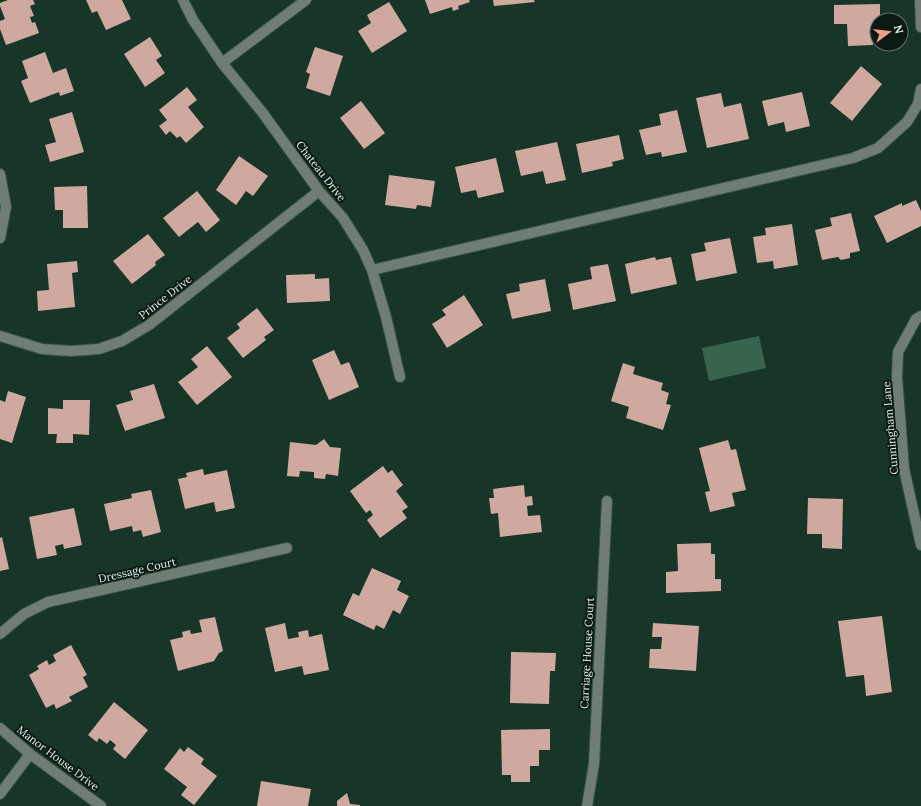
<svg xmlns="http://www.w3.org/2000/svg" width="921" height="806" font-family="Lora,serif">
<style>
.green{fill:#38634d}
.building{fill:#cfa9a0}
.lines{fill:none;stroke-linecap:round;stroke-linejoin:round}
.minor-casing{stroke:#375446;stroke-width:12}
.minor{stroke:#6f7d75;stroke-width:10}
.labels{text-anchor:middle;stroke-width:4;stroke-linejoin:round;paint-order:stroke}
.street-label{font-size:11px;fill:#e2f4ea;stroke:#0d1a13}
</style>
<rect width="100%" height="100%" fill="#173627"/>
<!-- green -->
<path class="green" d="M759,336L766,368L709,381L702,348Z"/>
<!-- building -->
<path class="building" d="M8,0H33L35,4L30,6L34,16L30,17L32,23L35,22L39,33L6,45L0,29V21L5,19L0,6V3Z
M86,0H122L131,19L106,30L97,11L92,13Z
M425,0H469L470,2L458,6L459,9L453,11L452,7L430,14Z
M493,0H534L535,2L494,6Z
M389,2L407,31L372,53L358,31L371,23L367,15Z
M880,4V20H877V27H872L873,45L848,46L847,24H834V5Z
M150,37L162,56L156,60L165,73L145,87L124,54Z
M315,47L343,56L330,96L306,88L310,74L306,72Z
M45,52L53,73L66,68L74,91L60,96L59,92L30,103L21,81L28,78L22,61Z
M861,66L882,84L852,121L830,103Z
M187,87L197,100L188,107L204,127L186,143L180,136L177,138L170,131L166,135L159,126L167,120L159,110Z
M802,92L810,126L786,132L784,122L768,126L762,101Z
M721,93L724,107L741,103L749,139L707,148L696,98Z
M361,101L385,133L364,149L340,118Z
M677,110L687,152L662,157L661,152L646,155L639,130L661,125L659,114Z
M72,112L84,152L50,162L45,145L56,142L49,119Z
M619,135L624,159L612,162L613,166L582,173L576,144Z
M557,142L566,180L546,184L543,171L521,176L515,151Z
M239,156L268,176L253,196L246,191L236,205L216,190Z
M496,158L504,192L478,198L476,190L461,193L455,167Z
M389,175L435,181L431,207L417,205L416,209L385,205Z
M87,186L88,228H63V210H55L54,187Z
M197,191L220,220L206,232L198,222L179,237L163,218Z
M916,200L921,211V226L887,243L874,216L902,203V206Z
M851,213L860,251L850,253V258L841,260L838,257L822,260L815,230L832,226L830,218Z
M792,224L798,265L774,269L773,261L757,263L753,237L766,235L765,228Z
M148,234L165,255L155,262L156,265L132,284L113,261Z
M730,238L737,273L696,281L691,254L706,251L704,243Z
M655,257L656,260L671,257L677,284L631,294L625,264Z
M77,261L78,272L72,273L75,307L38,311L37,291L49,290L47,264Z
M608,264L616,301L573,310L568,284L592,279L590,267Z
M315,274V279L329,278L330,301L287,303L286,275Z
M545,279L551,311L512,319L506,294L520,291L519,284Z
M464,295L483,325L447,348L432,324L446,315L442,310Z
M257,308L274,330L264,337L266,340L243,358L227,338L240,328L237,324Z
M207,346L232,377L197,405L178,382L198,367L191,359Z
M334,350L341,365L349,362L359,387L329,400L312,360Z
M623,363L635,367L633,374L663,383L661,390L669,393L666,404L671,405L663,430L626,418L629,407L611,401Z
M154,384L165,418L125,431L116,405L133,400L130,391Z
M8,391L26,397L12,443L0,439V400L5,402Z
M63,400H90L89,435L73,434V443H56L57,434H48V408L63,409Z
M324,439L330,447L341,448L338,476L326,474L325,479L314,478V472L300,471L299,477L287,476L290,442L316,445Z
M728,440L731,450L736,449L746,490L732,493L735,506L710,512L705,492L710,491L699,448Z
M383,466L388,473L392,470L403,485L396,491L408,507L402,511L407,518L380,538L367,520L373,515L370,510L366,513L350,491Z
M203,469L204,475L227,470L235,508L216,512L214,502L185,509L178,479L187,477L186,473Z
M524,485L525,497L532,496L533,505L527,506L528,516L540,515L542,532L500,537L498,513L491,514L489,498H494L493,489Z
M151,490L161,532L143,537L141,530L133,532L132,526L110,531L104,504L132,498L131,494Z
M808,498L843,499L842,549L822,548V534H807Z
M74,508L82,545L64,549L63,544L55,546L57,555L37,559L29,517Z
M2,537L9,569L0,571V538Z
M711,543V554H715V579H721V591L666,593V572L678,571L677,544Z
M372,568L401,581L397,590L409,596L400,614L393,610L384,629L376,625L374,630L343,615L353,593L359,596Z
M882,616L892,692L866,696L864,675L846,677L838,621Z
M215,617L223,651L219,653L214,661L178,671L170,640L183,637L182,632L190,630L191,634L202,632L199,620Z
M285,623L288,639L299,637L298,632L308,630L309,637L322,634L329,670L304,675L302,666L275,672L265,628Z
M653,623L699,626L696,671L649,668L650,649H661L662,637H652Z
M71,645L87,675L83,677L88,687L69,697L72,701L56,709L54,704L46,708L29,675L39,669L37,666L47,660L49,665L56,661L53,655Z
M511,652L556,653L555,671H550L549,704L510,703Z
M114,702L148,730L125,759L113,749L116,745L110,740L107,744L99,738L97,742L88,735Z
M550,729V750H539V766H530V782H511V775H502L501,730Z
M188,747L204,759L201,764L217,776L194,805L181,795L187,787L164,769L180,748L184,752Z
M261,781L311,789L308,806H257Z
M347,793L350,804L360,805V806H337V801Z"/>
<g class="lines">
<defs>
<path id="minor" d="M183,0L193,20L222,63L262,112L319,191L343,218L363,250L372,270L386,317L400,377
M920,0L921,27
M222,63L306,0
M0,174L6,207L0,238
M372,270L853,158L878,148L907,122L918,104L921,89
M921,316L916,319L898,352L897,377L904,469L921,545
M0,336L42,349L71,351L99,349L122,341L149,325L319,191
M0,634L24,614L48,602L287,548
M0,728L30,754L101,806
M0,794L30,754
M587,806L594,764L607,501"/>
</defs>
<!-- minor casing -->
<use href="#minor" class="minor-casing"/>
<!-- minor -->
<use href="#minor" class="minor"/>
</g>
<g class="labels">
<!-- street labels -->
<g class="street-label">
<text transform="translate(321 171) rotate(52)" y="4">Chateau Drive</text>
<text transform="translate(165 297) rotate(-38)" y="4">Prince Drive</text>
<text transform="translate(890 428) rotate(-95)" y="4">Cunningham Lane</text>
<text transform="translate(137 570) rotate(-13)" y="4">Dressage Court</text>
<text transform="translate(587 653) rotate(-87)" y="4">Carriage House Court</text>
<text transform="translate(58 758) rotate(37)" y="4">Manor House Drive</text>
</g>
</g>
<!-- north arrow -->
<g transform="translate(889 32) rotate(75)"><circle r="19" fill="#0d1a13" stroke="#627169"/>
<path d="M0-3L7 15L0 10L-7 15Z" fill="#f49e8a"/>
<text y="-6" font-size="11" font-weight="bold" text-anchor="middle" fill="#e2f4ea">N</text>
</g>
</svg>
